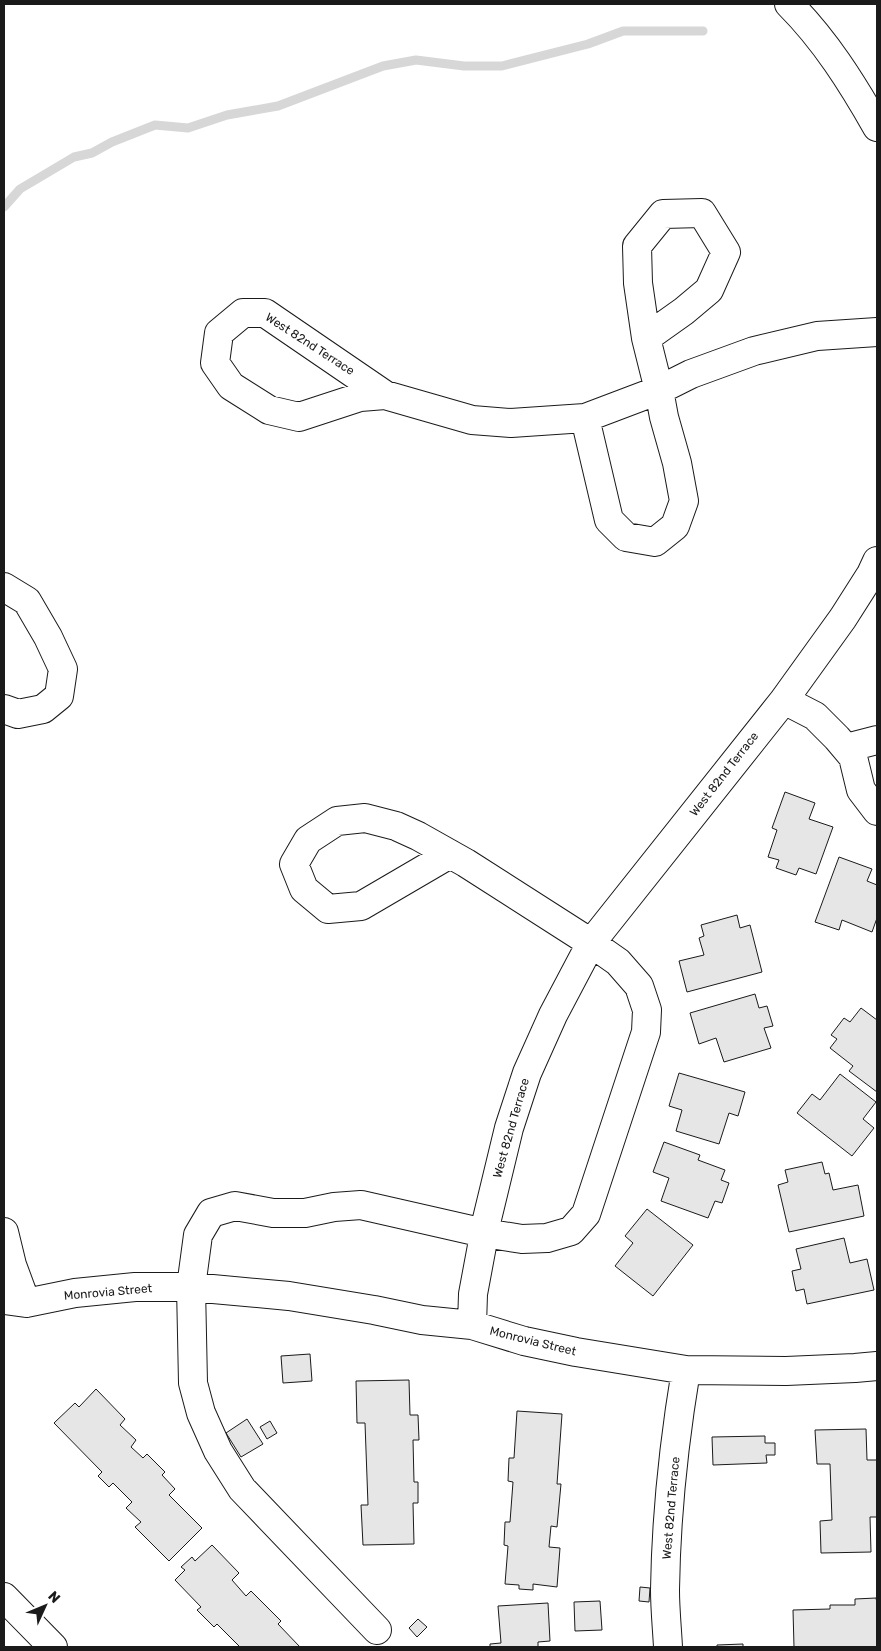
<svg xmlns="http://www.w3.org/2000/svg" width="881" height="1651" font-family="Rubik,sans-serif">
<style>
.lines{fill:none;stroke-linecap:round;stroke-linejoin:round}
.stream{stroke:#d7d7d7;stroke-width:9}
.building{fill:#e6e6e6;stroke:#1a1a1a}
.minor-casing{stroke:#1a1a1a;stroke-width:30}
.minor{stroke:#fff;stroke-width:28}
.labels{text-anchor:middle;stroke-width:4;stroke-linejoin:round;paint-order:stroke}
.street-label{font-size:12px;fill:#1a1a1a;stroke:#fff}
</style>
<rect width="100%" height="100%" fill="#fff"/>
<g class="lines">
<!-- stream -->
<path class="stream" d="M4,207L20,189L74,157L92,153L112,142L155,125L188,128L227,115L278,106L383,66L416,60L464,66H502L588,44L623,31H703"/>
</g>
<!-- building -->
<path class="building" d="M785,792L815,803L809,819L833,827L816,874L799,868L796,875L776,868L779,860L768,857L777,830L772,828Z
M839,857L872,869L867,881L877,885V918L872,932L842,920L839,930L815,922Z
M737,915L740,928L750,925L762,972L687,992L679,961L704,955L699,938L704,936L701,925Z
M755,994L759,1008L767,1006L773,1026L764,1028L771,1048L724,1062L716,1038L699,1044L690,1013Z
M861,1008L877,1020V1092L849,1071L853,1066L830,1048L837,1039L831,1035L844,1018L850,1022Z
M679,1073L745,1092L738,1116L729,1113L719,1144L676,1131L682,1110L669,1106Z
M840,1074L876,1102L863,1119L874,1128L852,1156L797,1113L812,1094L820,1100Z
M664,1142L700,1155L698,1160L725,1170L721,1180L729,1183L722,1203L715,1201L708,1218L661,1201L669,1178L653,1172Z
M822,1162L825,1174L829,1173L833,1190L858,1185L864,1216L789,1232L778,1185L788,1182L785,1170Z
M647,1209L693,1245L653,1296L615,1266L633,1243L625,1236Z
M844,1238L850,1263L867,1259L874,1290L807,1304L804,1289L796,1291L792,1271L801,1269L796,1249Z
M310,1354L312,1381L283,1383L281,1356Z
M409,1380L410,1415H418L419,1440H413L414,1482H418V1503H413L414,1544L363,1545L361,1505H368L365,1423H357L356,1381Z
M96,1389L125,1419L120,1425L136,1440L131,1447L143,1458L147,1454L165,1472L162,1475L175,1489L169,1495L202,1528L169,1561L135,1527L141,1522L126,1508L132,1502L113,1483L109,1487L98,1476L102,1472L54,1423L75,1403L79,1407Z
M517,1411L562,1414L557,1484H561L557,1527L551,1526L549,1547L560,1548L557,1587L533,1584V1590L519,1589V1585L505,1584L508,1546L504,1545L505,1522H510L513,1482L508,1481L509,1458H514Z
M247,1419L263,1444L241,1457L226,1433Z
M270,1421L277,1433L267,1439L260,1427Z
M866,1429L867,1460H877V1517H870L871,1552L821,1553L820,1521L832,1520L830,1464H817L815,1430Z
M765,1436V1443H775V1455H766L767,1463L713,1465L712,1437Z
M212,1545L239,1573L232,1580L246,1596L251,1591L281,1621L278,1624L300,1647H240L217,1624L214,1627L197,1610L201,1607L175,1580L185,1570L181,1567L192,1557L195,1561Z
M640,1587L650,1588L649,1602L639,1601Z
M876,1598L877,1603V1647H794L793,1610L830,1609V1605H855V1599Z
M600,1601L602,1630L575,1631L574,1602Z
M548,1603L550,1641L538,1642V1647H490V1644L501,1643L498,1606Z
M418,1619L427,1627L417,1637L409,1628Z
M743,1644V1647H717V1645Z"/>
<g class="lines">
<defs>
<path id="minor" d="M789,4C825,40 852,83 877,127
M702,213L726,252L709,290L684,311L646,338L638,283L637,246L663,214Z
M385,395L360,397L299,417L269,410L231,386L215,363L219,333L243,313H265L385,395L472,420L511,423L585,418L659,390L691,374L754,351L817,336L877,332
M585,418L609,520L626,537L655,542L675,526L684,501L677,463L664,417L659,390L646,338
M4,587L27,601L48,637L63,669L59,696L43,709L18,714L4,709
M784,700L815,716L837,738L853,757L861,790L877,811
M846,748L877,740
M4,1232L12,1265L26,1303
M4,1300L26,1303L75,1293L135,1287H191L289,1296L374,1310L422,1320L472,1325L524,1341L576,1352L686,1370L786,1371L855,1368L877,1366
M472,1325L473,1294L487,1219L509,1128L527,1073L553,1015L591,943L784,700L843,618L871,574L877,561
M4,1597L53,1647
M377,1630L242,1489L218,1451L201,1413L193,1383L191,1287L198,1235L211,1213L235,1206L273,1213H305L334,1207L361,1205L484,1233L522,1239L547,1238L571,1231L586,1214L646,1032L647,1010L639,986L618,962L591,943L466,863L418,836L396,826L365,818L337,821L308,840L294,864L304,889L328,909L361,906L450,854
M668,1647C667,1628 665,1609 665,1590C666,1517 674,1442 686,1370"/>
</defs>
<!-- minor casing -->
<use href="#minor" class="minor-casing"/>
<!-- minor -->
<use href="#minor" class="minor"/>
</g>
<g class="labels">
<!-- street labels -->
<g class="street-label">
<text transform="translate(310 344) rotate(33)" y="4">West 82nd Terrace</text>
<text transform="translate(724 774) rotate(-52)" y="4">West 82nd Terrace</text>
<text transform="translate(511 1128) rotate(-74)" y="4">West 82nd Terrace</text>
<text transform="translate(108 1292) rotate(-5)" y="4">Monrovia Street</text>
<text transform="translate(533 1341) rotate(14)" y="4">Monrovia Street</text>
<text transform="translate(671 1508) rotate(-85)" y="4">West 82nd Terrace</text>
</g>
</g>
<!-- border -->
<rect width="881" height="1651" fill="none" stroke="#1a1a1a" stroke-width="10"/>
<!-- north arrow -->
<g transform="translate(45 1606) rotate(46)" stroke="#ffffff" stroke-width="4" paint-order="stroke">
<path d="M0-4L9 19L0 12L-9 19Z" fill="#1a1a1a"/>
<text y="-8" font-size="14" font-weight="bold" text-anchor="middle" fill="#1a1a1a">N</text>
</g>
</svg>
